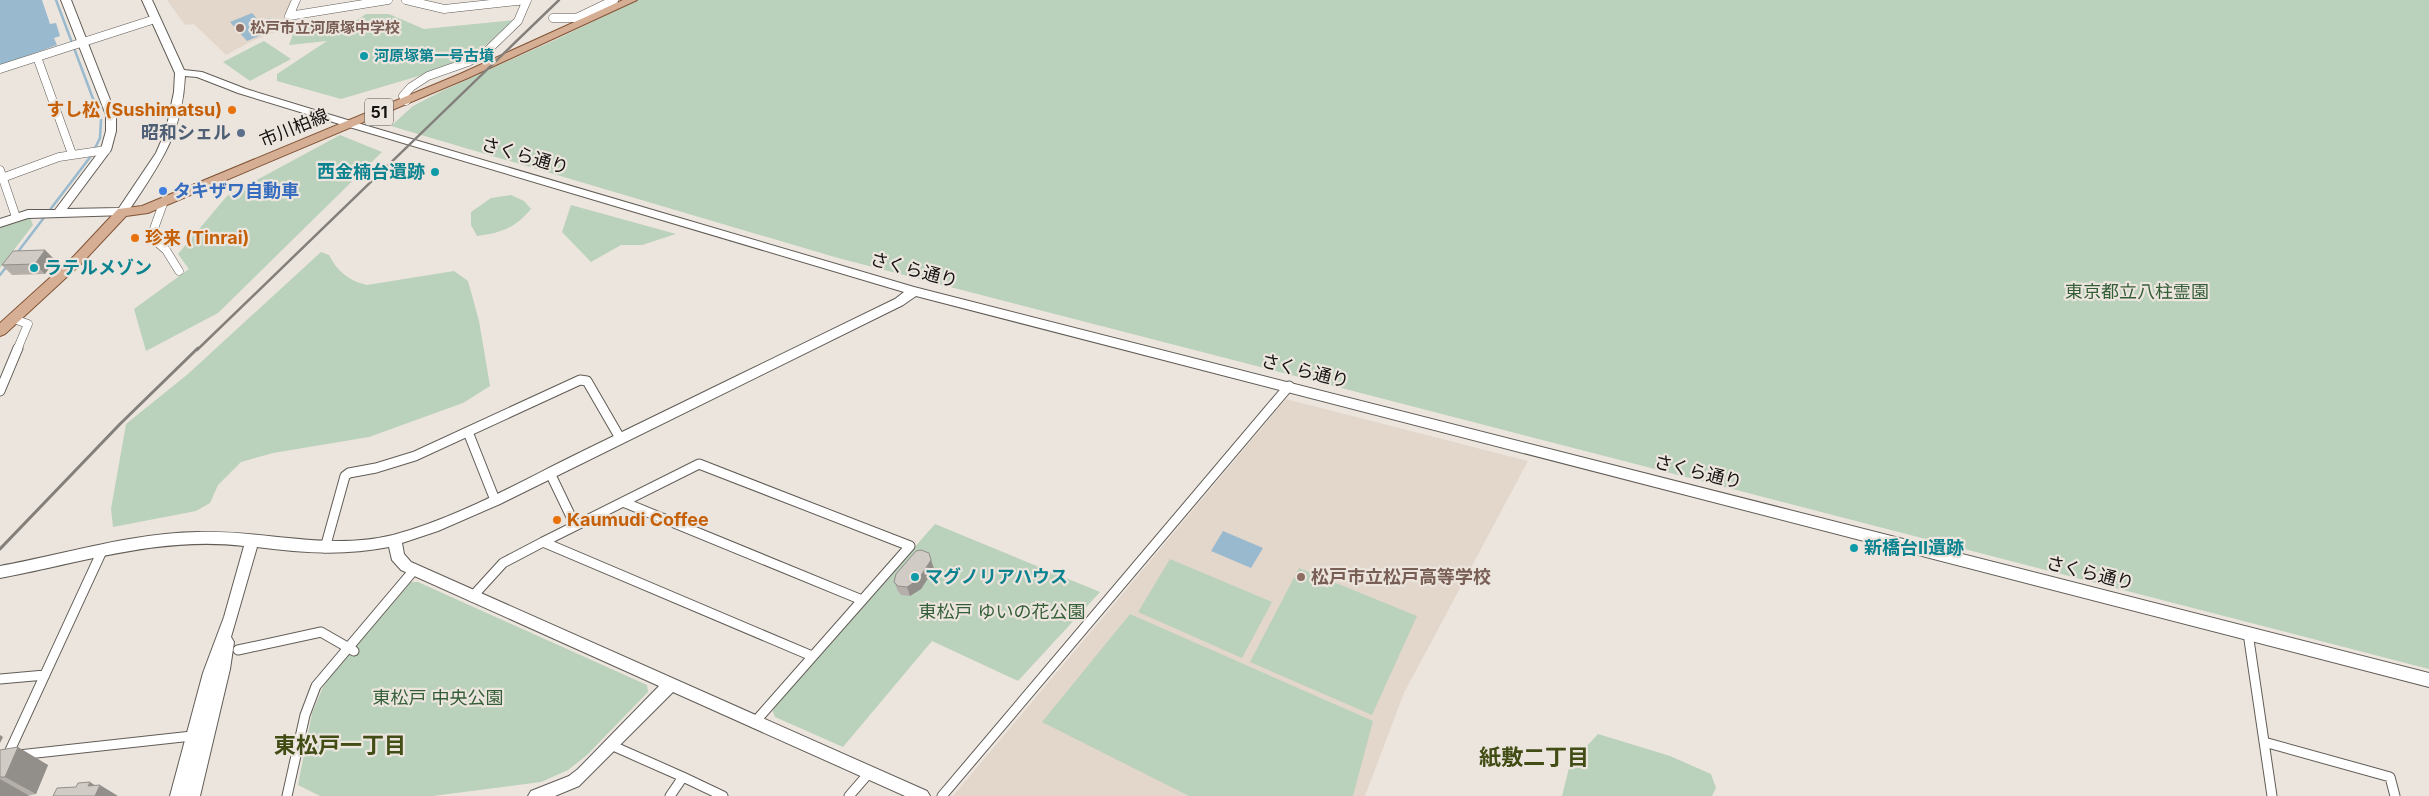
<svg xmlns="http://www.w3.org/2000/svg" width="2429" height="796" font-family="Inter,'Noto Sans JP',sans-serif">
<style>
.built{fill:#e3d7cb}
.green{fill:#bad1bb}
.water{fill:#98b9ce}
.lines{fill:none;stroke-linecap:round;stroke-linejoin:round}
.stream{stroke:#98b9ce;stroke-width:2.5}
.street-far1-casing{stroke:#615c56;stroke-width:9}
.street-casing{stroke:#615c56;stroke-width:11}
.secondary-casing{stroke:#615c56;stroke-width:2}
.primary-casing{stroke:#815537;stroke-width:2}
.street-far1{stroke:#fff;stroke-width:8}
.street{stroke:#fff;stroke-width:9}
.secondary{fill:#fff;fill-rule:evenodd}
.primary{fill:#d6ae93;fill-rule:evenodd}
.rail-far1{stroke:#837f7a;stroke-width:2.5}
.rail{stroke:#837f7a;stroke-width:3}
.wall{fill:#b4afa9}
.shaded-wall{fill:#928e8a}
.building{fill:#d1cbc5;stroke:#928e8a}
.education-dot{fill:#8d6e63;stroke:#ece5de;stroke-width:2}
.culture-dot{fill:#0f9aa8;stroke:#ece5de;stroke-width:2}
.food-dot{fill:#e8710a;stroke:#ece5de;stroke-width:2}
.service-dot{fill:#5c6f8a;stroke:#ece5de;stroke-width:2}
.shop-dot{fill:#3f7fe0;stroke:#ece5de;stroke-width:2}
.labels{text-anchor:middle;stroke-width:4.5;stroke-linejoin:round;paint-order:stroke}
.far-education-label{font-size:15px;font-weight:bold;fill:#785e54;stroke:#ece5de;text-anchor:start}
.far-culture-label{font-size:15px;font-weight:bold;fill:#0d838f;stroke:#ece5de;text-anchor:start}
.shield{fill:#ece5de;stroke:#56524e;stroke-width:1}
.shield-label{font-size:16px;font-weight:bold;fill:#151311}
.food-label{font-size:18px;font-weight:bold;fill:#c56008;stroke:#ece5de;text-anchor:start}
.street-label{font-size:18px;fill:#151311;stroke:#ece5de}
.service-label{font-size:18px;font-weight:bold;fill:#4e5e75;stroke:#ece5de;text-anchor:end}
.culture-label{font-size:18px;font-weight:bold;fill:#0d838f;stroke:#ece5de;text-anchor:start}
.shop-label{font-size:18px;font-weight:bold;fill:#366cbe;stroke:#ece5de;text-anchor:start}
.park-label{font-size:18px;fill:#345e38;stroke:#ece5de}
.education-label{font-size:18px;font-weight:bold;fill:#785e54;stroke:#ece5de;text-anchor:start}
.near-neighbourhood-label{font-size:22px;font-weight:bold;fill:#424d15;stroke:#ece5de}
</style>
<rect width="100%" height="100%" fill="#ece5de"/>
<!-- built -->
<path class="built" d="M167,0H292L281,30L252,41L226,55L194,24L185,25Z
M1286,399L1528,461L1404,693L1365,796H953Z"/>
<!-- green -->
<path class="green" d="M638,0H2429V669L838,258L391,126L413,106L442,91L557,39Z
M366,14H389L424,29L515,20L466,62L341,99L277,81V74L327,41L289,45L295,29L344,23L342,30Z
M264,41L291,59L250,81L223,62Z
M340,135L382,152L218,313L146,351L134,309L189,269L178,254L227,196Z
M511,195L524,201L531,209C515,228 501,233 477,236L471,225V212L491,198Z
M571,205L676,234L642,245H621L591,262L562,232Z
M30,217L33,225L0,268V227Z
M321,252L329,255C337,271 349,281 367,285L454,271L468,281L479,321L490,386L463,403L369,437L273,453L241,462L218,485L210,503L196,511L113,527L111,509L126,424L188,374Z
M935,524L1100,592L1018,681L932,641L843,747L775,717L772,709Z
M1170,559L1272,602L1242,658L1138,612Z
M1299,568L1417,616L1372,715L1250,662Z
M411,582H418L647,685L648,692L587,755L568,770L541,782L433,796H320L298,785L312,713L323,687L333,672Z
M1130,614L1373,721L1353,796H1189L1042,722Z
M1598,734L1670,756L1711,774L1716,788L1712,796H1562L1570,764Z"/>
<!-- water -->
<path class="water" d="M0,0H42L50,24L56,23L60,36L54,38L57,45L0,66Z
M252,13L260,22L270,18L278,28L247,41L230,22Z
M1223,531L1263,548L1251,568L1211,551Z"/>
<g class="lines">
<!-- stream -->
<path class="stream" d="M17,253L91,156L100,138L101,120L56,0
M0,275L7,266"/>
<defs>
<path id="street-far1" d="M296,0L289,16L388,0
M406,0L444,9L527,0
M553,18H576L614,0
M37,57L72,154
M0,69L155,19
M406,101L403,96L411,87L428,76L468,62L486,52L518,21L527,0
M0,170L16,217
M2,178L59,157L106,150
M164,201L151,237L166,250L179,271
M14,319L28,324L17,350"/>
<path id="street" d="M0,391L18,348
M468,432L495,500
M550,473L575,525
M623,502L862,600
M325,548L345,476L349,473L376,468L415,456L580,380L587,381L620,438
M472,597L503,563L543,542
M2248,633L2272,796
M238,650L321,632L354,651
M0,679L45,675
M754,723L910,546L699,464L543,542L812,656
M2264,742L2390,777L2395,796
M613,746L683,777L670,796
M0,757L192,736
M0,772L102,551
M683,777L723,796
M287,796L305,715L316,686L414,570
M849,796L869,773
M942,796L1289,386"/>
<path id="secondary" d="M61,0H71L116,115V131L111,150L67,209L119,208L156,153L166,130L174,92L175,73L142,0H152L184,70L202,72L246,89L354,122L914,287L2429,673V687L916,296L903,305L500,504L438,531L402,543L404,554L411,562L927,791L930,796H905L673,692L579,786L555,796H528L531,791L569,776L578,769L659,686L401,570L392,560L389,547C344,556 302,553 257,547L231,637L234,642L230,669L200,796H170L203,673L224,617L244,546C160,536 81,563 0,578V566C66,554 131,533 198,532C264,530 327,551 393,535C460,517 523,480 585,450C688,400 792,349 895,299L904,292L346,126L238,93L197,77L185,76C182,137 158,166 126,215L28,218L0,227V219L28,210H55L101,149L106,131V115Z"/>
<path id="primary" d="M623,0H637L468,78L148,213L126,216L83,262L5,334L0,336V323L74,256L118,209L142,206L460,74Z"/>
</defs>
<!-- street-far1 casing -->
<use href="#street-far1" class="street-far1-casing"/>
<!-- street casing -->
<use href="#street" class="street-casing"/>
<!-- secondary casing -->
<use href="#secondary" class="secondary-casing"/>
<!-- primary casing -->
<use href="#primary" class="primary-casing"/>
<!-- street-far1 -->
<use href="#street-far1" class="street-far1"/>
<!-- street -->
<use href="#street" class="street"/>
<!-- secondary -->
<use href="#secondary" class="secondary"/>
<!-- primary -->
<use href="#primary" class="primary"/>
<!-- rail-far1 -->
<path class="rail-far1" d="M197,350L559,0"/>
<!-- rail -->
<path class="rail" d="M0,549L120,424L198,348"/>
</g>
<!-- wall -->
<path class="wall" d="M45,250L55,260L45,274L12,275L2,265Z
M929,553L934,569L921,589L910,596L901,595L898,591L894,582Z
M0,750L48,765L36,794L28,796H0Z"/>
<!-- shaded-wall -->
<path class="shaded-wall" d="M45,250L55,260L45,274L35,264Z
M931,560L934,569L921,589L910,596L907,587Z
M0,735L3,737L0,743Z
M18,747L48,765L36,794L5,777Z
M0,779L28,795V796H0Z
M90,782L99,788L100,785L118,796H95L88,786Z"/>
<!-- building -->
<path class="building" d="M45,250L35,264L2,265L13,251Z
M921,550L929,553L931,560L918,580L907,587L898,586L894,582L896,574L916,551Z
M18,747L5,777H0V750Z
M90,782L88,786L100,785L95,796H53L57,788L76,787L78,783Z"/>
<!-- markers -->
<g class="education-dot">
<circle cx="240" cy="28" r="5"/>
<circle cx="1301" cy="577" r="5"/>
</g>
<g class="culture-dot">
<circle cx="364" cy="56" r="5"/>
<circle cx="435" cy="172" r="5"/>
<circle cx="34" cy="268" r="5"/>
<circle cx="1854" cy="548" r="5"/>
<circle cx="915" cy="577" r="5"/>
</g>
<g class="food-dot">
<circle cx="232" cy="110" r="5"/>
<circle cx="135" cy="238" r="5"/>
<circle cx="557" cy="520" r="5"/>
</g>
<circle class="service-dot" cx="241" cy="133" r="5"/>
<circle class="shop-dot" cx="163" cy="191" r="5"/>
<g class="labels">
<!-- far-education labels -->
<g class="far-education-label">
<text x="250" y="33">松戸市立河原塚中学校</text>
</g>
<!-- far-culture labels -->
<g class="far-culture-label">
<text x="374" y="61">河原塚第一号古墳</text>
</g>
<!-- shield labels -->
<rect class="shield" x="365" y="98.5" width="28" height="27" rx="4"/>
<g class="shield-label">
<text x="379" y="118">51</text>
</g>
<!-- food labels -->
<g class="food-label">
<text x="222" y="116" text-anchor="end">すし松 (Sushimatsu)</text>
<text x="145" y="244">珍来 (Tinrai)</text>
<text x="567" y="526">Kaumudi Coffee</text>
</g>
<!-- street labels -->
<g class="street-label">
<text transform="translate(294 128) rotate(-22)" y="6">市川柏線</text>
<text transform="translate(525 156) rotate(16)" y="6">さくら通り</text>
<text transform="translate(914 270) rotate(15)" y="6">さくら通り</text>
<text transform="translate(1305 371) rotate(14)" y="6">さくら通り</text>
<text transform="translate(1698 472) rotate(14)" y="6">さくら通り</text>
<text transform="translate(2090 573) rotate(14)" y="6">さくら通り</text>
</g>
<!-- service labels -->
<g class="service-label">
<text x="231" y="139">昭和シェル</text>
</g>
<!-- culture labels -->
<g class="culture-label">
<text x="425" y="178" text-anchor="end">西金楠台遺跡</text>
<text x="44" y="274">ラテルメゾン</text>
<text x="1864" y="554">新橋台Ⅱ遺跡</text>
<text x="925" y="583">マグノリアハウス</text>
</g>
<!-- shop labels -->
<g class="shop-label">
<text x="173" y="197">タキザワ自動車</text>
</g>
<!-- park labels -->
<g class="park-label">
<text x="2137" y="298">東京都立八柱霊園</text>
<text x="1002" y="618">東松戸 ゆいの花公園</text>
<text x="438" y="704">東松戸 中央公園</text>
</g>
<!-- education labels -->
<g class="education-label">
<text x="1311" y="583">松戸市立松戸高等学校</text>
</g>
<!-- near-neighbourhood labels -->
<g class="near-neighbourhood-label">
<text x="340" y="753">東松戸一丁目</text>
<text x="1534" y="765">紙敷二丁目</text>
</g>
</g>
</svg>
